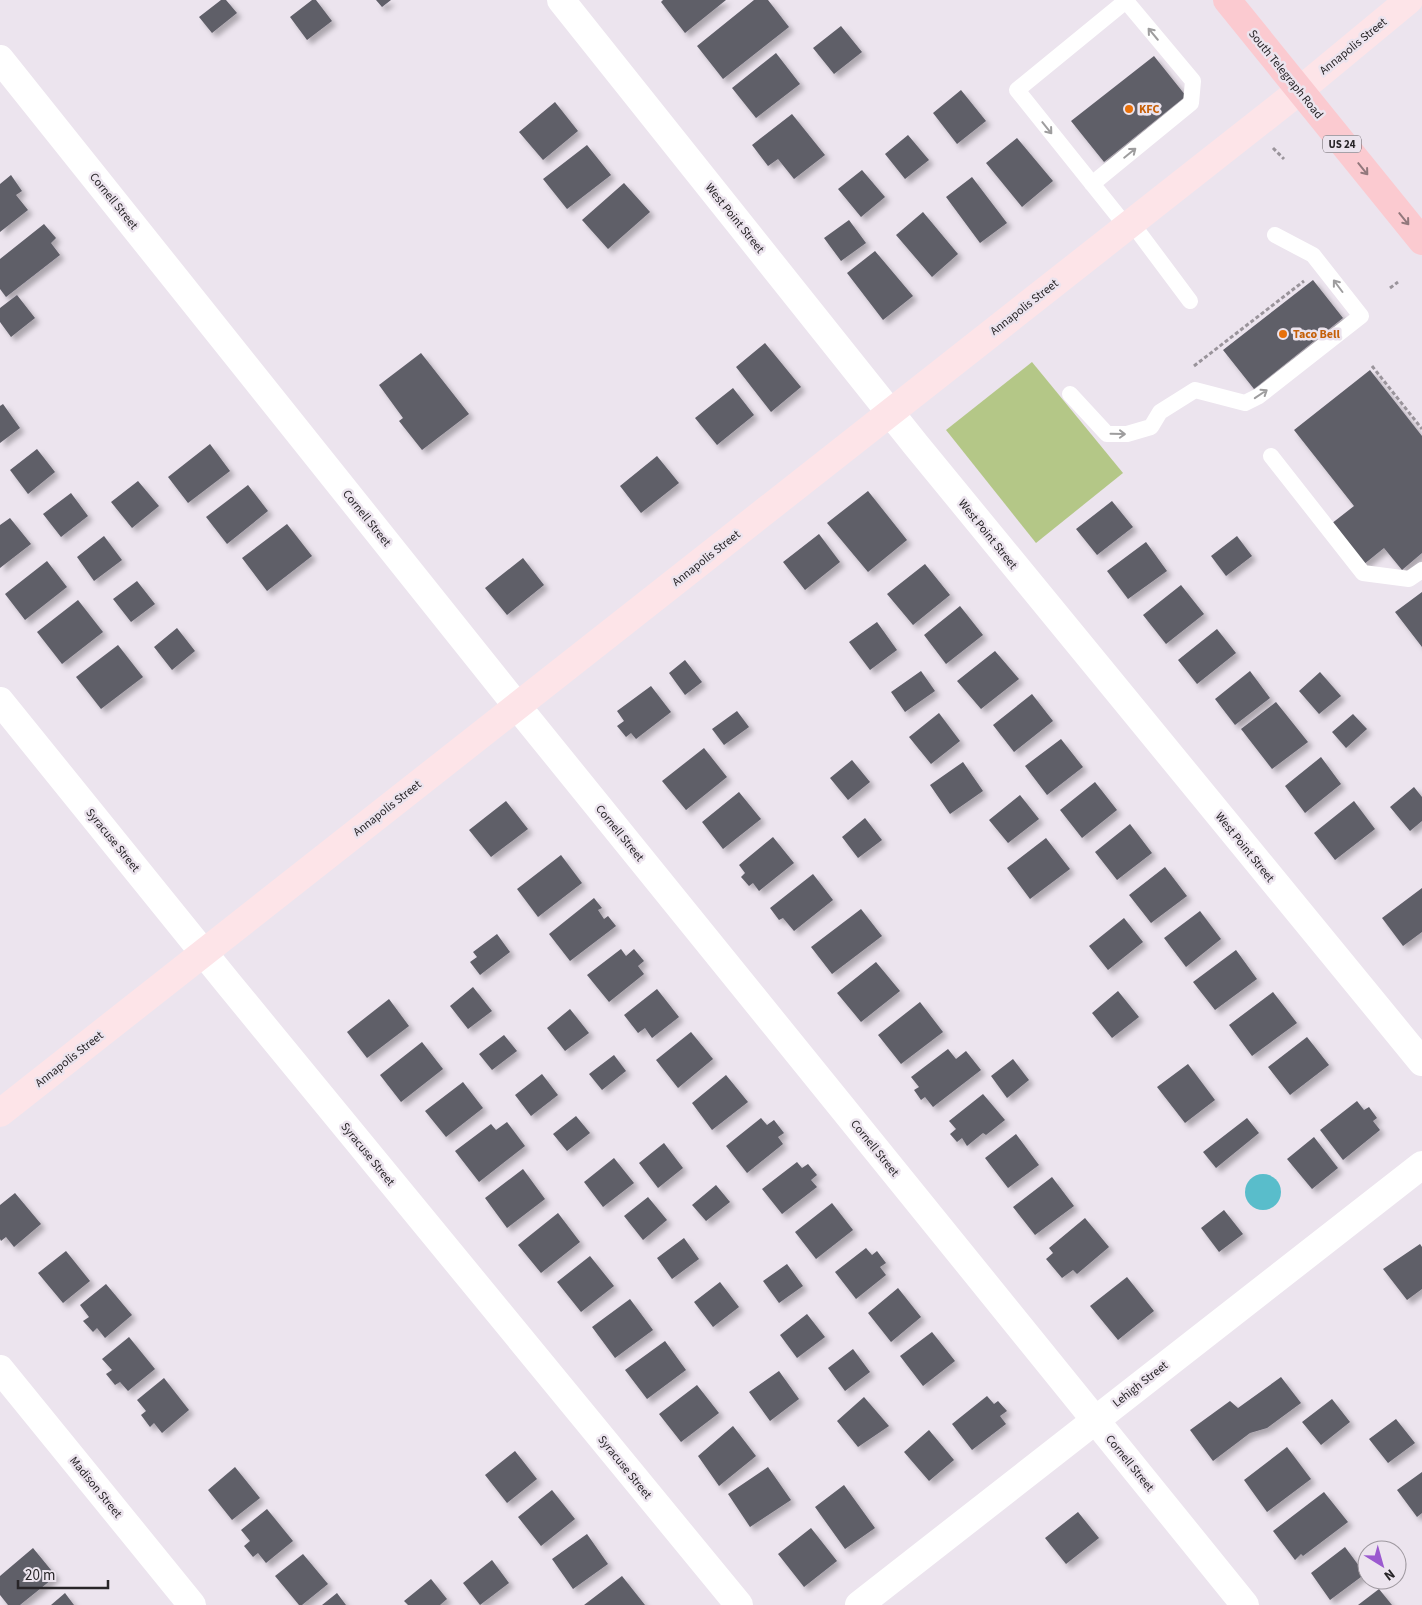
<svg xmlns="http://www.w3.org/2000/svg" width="1422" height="1605" font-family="'Source Sans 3',sans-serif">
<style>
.green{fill:#b4c787}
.water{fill:#59bdcb}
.building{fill:#5f5e68;filter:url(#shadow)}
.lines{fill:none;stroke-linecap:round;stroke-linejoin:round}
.path{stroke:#9a949b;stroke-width:3;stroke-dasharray:4 2.5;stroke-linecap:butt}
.lane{stroke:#fff;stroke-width:16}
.street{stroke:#fff;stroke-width:28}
.secondary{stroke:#fde4e8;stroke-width:28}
.primary{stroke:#fbcad0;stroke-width:28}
.oneway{stroke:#9e9d9e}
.oneway2{stroke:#92787c}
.food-dot{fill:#e8710a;stroke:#ece4ee;stroke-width:2}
.labels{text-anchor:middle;stroke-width:5;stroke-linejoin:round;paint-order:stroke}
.shield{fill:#ece4ee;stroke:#635e63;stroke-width:1}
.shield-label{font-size:11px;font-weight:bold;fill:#282528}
.street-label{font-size:12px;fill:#282528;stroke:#ece4ee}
.food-label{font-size:12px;font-weight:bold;fill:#c56008;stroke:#ece4ee;text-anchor:start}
</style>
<defs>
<filter id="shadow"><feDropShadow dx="4.5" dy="4.5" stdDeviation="2.5" flood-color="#0004"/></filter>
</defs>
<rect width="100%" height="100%" fill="#ece4ee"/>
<!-- green -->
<path class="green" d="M1032,362L1123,473L1036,543L946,430Z"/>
<!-- water -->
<path class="water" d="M1245 1192a18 18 0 1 1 36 0a18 18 0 1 1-36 0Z"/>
<!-- building -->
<path class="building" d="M221,0H226L237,13L212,33L199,17Z
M312,0H316L332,21L307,40L290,17Z
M376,0H391L382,7Z
M663,0H726L685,33L661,2Z
M754,0H768L789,27L723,79L697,46Z
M841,26L862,52L834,74L813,48Z
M776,53L800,84L756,118L732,88Z
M1154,56L1186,96L1104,162L1071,121Z
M961,90L986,121L957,144L933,113Z
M555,102L578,131L543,160L519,132Z
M792,114L825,155L794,179L778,159L768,166L752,145Z
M908,135L929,160L905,179L885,154Z
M1017,138L1053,181L1022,207L986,163Z
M587,145L611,175L567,209L543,179Z
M862,170L885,197L861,217L838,189Z
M11,175L22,191L16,195L28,210L0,232V184Z
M972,177L1007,223L980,243L946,197Z
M624,183L650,212L608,249L582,220Z
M923,212L958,254L932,277L896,235Z
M849,220L866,243L841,261L824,238Z
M44,224L56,238L51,243L60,255L6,297L0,289V259Z
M875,251L913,296L883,320L847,273Z
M1313,280L1343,318L1254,389L1223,350Z
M17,295L35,318L11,337L0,322V308Z
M765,343L801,387L771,412L736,367Z
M421,353L469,414L422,450L399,421L403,418L379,385Z
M1370,370L1422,436V553L1402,570L1384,548L1363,565L1331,524L1354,506L1294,430Z
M733,388L754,415L717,445L695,418Z
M3,404L20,428L0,443V406Z
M210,444L230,471L188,503L168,477Z
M37,449L55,472L28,494L10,470Z
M657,456L679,483L641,513L620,486Z
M138,481L159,506L132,528L111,502Z
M248,485L268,511L227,544L206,517Z
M868,491L907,540L868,572L827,523Z
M71,493L88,516L61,537L43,514Z
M1112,501L1133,527L1097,555L1076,529Z
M10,518L31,544L0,568V525Z
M287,524L312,556L267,591L242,558Z
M819,534L840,562L805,590L783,562Z
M104,536L122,560L94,581L77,557Z
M1237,536L1252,556L1226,576L1211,556Z
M1146,542L1167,571L1128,599L1107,571Z
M523,558L544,585L507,615L485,588Z
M47,561L67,587L25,620L5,594Z
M925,564L950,595L913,625L887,594Z
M137,581L155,604L131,622L113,599Z
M1181,585L1204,614L1166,644L1143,615Z
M1422,592V647L1395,612Z
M78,600L103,632L62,664L37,632Z
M960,606L983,635L946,664L924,635Z
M877,622L897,650L870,670L849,642Z
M177,628L195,651L172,670L154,647Z
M1217,629L1236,653L1197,684L1178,660Z
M118,645L143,677L101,709L76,677Z
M995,651L1019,679L981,709L957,681Z
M685,660L702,682L685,695L669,673Z
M921,671L935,691L905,712L891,692Z
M1250,671L1270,698L1235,725L1215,699Z
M1320,672L1341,696L1319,714L1299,691Z
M651,686L671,712L636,739L631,733L626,737L617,726L624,721L617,711Z
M1032,694L1053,721L1014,752L993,725Z
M1276,702L1308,742L1272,769L1241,729Z
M737,711L749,727L724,745L712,729Z
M939,713L960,741L931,764L909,737Z
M1353,714L1367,729L1346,748L1332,732Z
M1061,739L1083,767L1047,795L1025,766Z
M704,748L727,777L686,810L662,781Z
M1321,757L1341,784L1305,813L1285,786Z
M852,760L870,782L848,800L830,778Z
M963,762L983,791L950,814L930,785Z
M1095,782L1117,810L1082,838L1060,810Z
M1414,787L1422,797V821L1410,831L1390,807Z
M739,792L761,819L723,849L702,822Z
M1020,795L1039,819L1008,843L989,820Z
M506,801L528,829L491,857L469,830Z
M1354,801L1375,829L1335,860L1314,833Z
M865,818L882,840L858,858L842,837Z
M1130,824L1152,853L1117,880L1095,852Z
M773,837L794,863L759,891L753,883L749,886L741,877L745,873L739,865Z
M1046,838L1070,869L1030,899L1007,868Z
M561,855L582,883L538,917L517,889Z
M1165,867L1187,896L1151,923L1129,895Z
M813,874L833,900L794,931L783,918L779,920L770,908Z
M1422,888V932L1403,946L1382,918Z
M594,898L602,908L598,910L604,919L608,916L616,926L570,961L549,934Z
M861,909L882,936L832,974L811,947Z
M1200,911L1221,939L1186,967L1164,938Z
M1124,918L1143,942L1108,970L1089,946Z
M497,934L510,952L480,975L470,962L477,957L473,952Z
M621,949L626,956L634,949L644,961L638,966L644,974L609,1002L587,975Z
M1236,950L1257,979L1215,1010L1193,982Z
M876,962L900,991L861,1022L837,993Z
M473,987L492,1011L468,1029L450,1006Z
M657,989L679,1017L652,1038L645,1028L638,1033L624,1015Z
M1118,991L1139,1017L1112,1038L1092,1013Z
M1273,992L1297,1023L1252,1056L1229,1025Z
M389,999L409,1026L367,1058L347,1032Z
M920,1002L943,1032L901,1064L878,1035Z
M570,1009L589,1033L565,1051L547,1028Z
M691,1032L713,1059L678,1088L656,1060Z
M504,1035L517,1051L492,1070L479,1054Z
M1307,1037L1329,1065L1290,1095L1268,1067Z
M422,1042L443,1069L401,1102L380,1075Z
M948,1049L956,1059L966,1051L981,1070L933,1107L925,1097L921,1100L914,1090L919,1087L911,1077Z
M614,1055L626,1071L602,1090L589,1074Z
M1013,1059L1029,1080L1007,1098L991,1076Z
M1188,1064L1215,1100L1185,1123L1157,1087Z
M542,1074L558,1095L531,1116L515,1095Z
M726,1075L748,1102L712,1130L692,1103Z
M463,1082L483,1108L446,1137L425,1111Z
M983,1094L1005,1120L986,1135L983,1133L967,1146L962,1138L957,1142L950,1134L956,1129L949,1121Z
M1357,1101L1364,1110L1369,1107L1377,1118L1373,1121L1380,1130L1343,1160L1320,1130Z
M576,1116L590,1133L567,1151L553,1134Z
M761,1118L767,1125L774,1120L784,1133L778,1137L783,1144L747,1173L726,1146Z
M1247,1118L1259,1133L1216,1168L1203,1152Z
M507,1122L525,1146L479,1182L455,1151L491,1124L496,1130Z
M1016,1134L1039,1165L1008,1188L985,1158Z
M1314,1137L1338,1168L1312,1189L1287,1159Z
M664,1143L683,1168L658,1188L639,1163Z
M614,1158L634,1183L603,1207L584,1182Z
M797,1162L802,1168L808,1164L817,1175L811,1180L817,1187L782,1214L762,1189Z
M523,1169L545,1199L507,1228L485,1198Z
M1052,1177L1074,1206L1035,1235L1013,1207Z
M716,1185L730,1202L706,1221L692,1205Z
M15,1193L41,1224L14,1247L6,1237L1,1241L0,1239V1205Z
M648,1197L667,1220L643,1240L624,1216Z
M832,1203L853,1230L816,1259L795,1232Z
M1224,1210L1243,1234L1219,1252L1201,1228Z
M558,1213L580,1242L541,1273L518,1245Z
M1085,1218L1109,1247L1077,1274L1073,1270L1062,1278L1046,1259L1053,1253L1049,1248Z
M684,1238L699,1259L672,1279L657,1258Z
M1420,1244L1422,1247V1289L1407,1300L1383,1269Z
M866,1248L872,1255L877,1251L886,1263L880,1267L886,1275L856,1299L835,1272Z
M66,1251L90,1281L63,1303L38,1273Z
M590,1256L614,1286L581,1312L557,1282Z
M787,1264L803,1286L779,1303L763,1281Z
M1127,1277L1154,1311L1118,1340L1090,1306Z
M720,1282L739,1307L713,1327L694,1302Z
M106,1284L132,1315L105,1338L97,1328L93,1332L83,1321L89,1317L80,1305Z
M898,1288L921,1317L891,1342L868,1313Z
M630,1299L653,1330L615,1358L592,1327Z
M807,1314L825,1337L797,1358L780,1335Z
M932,1332L955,1361L923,1386L900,1356Z
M129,1337L155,1369L128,1391L120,1382L115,1385L106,1374L112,1370L102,1359Z
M665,1341L686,1370L647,1399L625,1370Z
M853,1349L870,1372L845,1391L828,1368Z
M779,1371L799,1399L770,1421L749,1392Z
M1281,1377L1301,1403L1267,1428L1250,1433L1213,1461L1190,1430L1230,1401L1238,1408Z
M164,1378L189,1410L162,1433L154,1423L150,1427L141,1415L146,1411L137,1400Z
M697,1385L719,1413L681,1442L659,1414Z
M987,1396L994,1404L998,1401L1007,1411L1000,1416L1006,1424L972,1450L952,1424Z
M864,1397L889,1426L858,1447L837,1421Z
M1332,1399L1350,1422L1321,1445L1302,1422Z
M1396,1419L1415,1443L1388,1463L1369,1439Z
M733,1426L756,1456L719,1486L698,1456Z
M929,1430L954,1460L929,1481L904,1452Z
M1287,1447L1311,1479L1267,1512L1244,1480Z
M515,1451L537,1479L507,1503L485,1475Z
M235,1467L260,1498L232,1520L208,1490Z
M768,1467L791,1500L750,1527L728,1494Z
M1422,1472V1513L1417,1517L1397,1490Z
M844,1485L875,1528L845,1549L815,1507Z
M552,1490L575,1519L541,1546L518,1517Z
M1324,1492L1348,1522L1303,1556L1301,1554L1295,1560L1273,1531Z
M267,1509L293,1541L266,1563L258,1553L253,1557L244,1546L250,1541L241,1530Z
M1078,1512L1099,1538L1066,1564L1045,1538Z
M811,1528L837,1561L804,1587L778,1554Z
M587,1534L608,1564L573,1589L552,1559Z
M1345,1547L1365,1574L1330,1600L1311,1573Z
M33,1548L56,1576L20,1605H8L0,1595V1576Z
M303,1554L328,1584L302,1605H299L275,1576Z
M492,1560L509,1583L480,1605L463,1583Z
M622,1576L645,1605H584Z
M431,1579L447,1599L440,1605H408L404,1601Z
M1379,1589L1392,1605H1358Z
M65,1593L74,1605H51Z
M337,1593L346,1605H322Z"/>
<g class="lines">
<!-- path -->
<path class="path" d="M1273,148L1284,159
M1390,288L1398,282
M1194,366L1304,281
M1372,366L1422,429"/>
<!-- lane -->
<path class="lane" d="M1092,184L1191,103L1193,81L1126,1
M1131,222L1190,301
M1126,226L1017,90L1127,0
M1070,394L1107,434H1127L1151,427L1160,412L1195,390L1245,403L1259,396L1361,316L1313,255L1275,235
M1271,456L1363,573L1409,579L1422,570"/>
<!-- street -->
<path class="street" d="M561,0L916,445L1422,1062
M0,59L517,706L1245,1605
M0,701L228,983L739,1605
M0,1369L192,1605
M859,1605L1422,1165"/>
<!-- secondary -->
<path class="secondary" d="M0,1113L1299,91L1409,0"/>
<!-- primary -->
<path class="primary" d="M1227,0L1422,241"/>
</g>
<!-- one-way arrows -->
<defs><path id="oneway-shaft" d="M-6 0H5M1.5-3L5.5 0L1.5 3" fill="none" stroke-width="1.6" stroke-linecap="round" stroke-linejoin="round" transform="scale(1.25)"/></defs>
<g class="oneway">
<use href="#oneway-shaft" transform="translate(1153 34) rotate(-130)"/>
<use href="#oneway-shaft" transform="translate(1047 128) rotate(51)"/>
<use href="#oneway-shaft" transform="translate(1130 153) rotate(-39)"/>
<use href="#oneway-shaft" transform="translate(1338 286) rotate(-127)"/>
<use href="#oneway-shaft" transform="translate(1261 394) rotate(-34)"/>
<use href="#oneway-shaft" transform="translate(1118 434) rotate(1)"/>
</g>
<g class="oneway2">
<use href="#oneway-shaft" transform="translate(1363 169) rotate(51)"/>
<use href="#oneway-shaft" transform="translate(1404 219) rotate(51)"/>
</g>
<!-- markers -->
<g class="food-dot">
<circle cx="1129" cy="109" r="5"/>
<circle cx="1283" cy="334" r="5"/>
</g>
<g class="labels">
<!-- shield labels -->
<rect class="shield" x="1323" y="135.5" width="38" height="17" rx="4"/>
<g class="shield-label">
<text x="1342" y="148">US 24</text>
</g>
<!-- street labels -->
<g class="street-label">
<text transform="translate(1353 46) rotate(-39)" y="4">Annapolis Street</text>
<text transform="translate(1286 74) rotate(51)" y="4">South Telegraph Road</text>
<text transform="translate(114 201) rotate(51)" y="4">Cornell Street</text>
<text transform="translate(735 218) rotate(51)" y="4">West Point Street</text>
<text transform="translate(1024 307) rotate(-38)" y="4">Annapolis Street</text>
<text transform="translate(367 518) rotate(51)" y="4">Cornell Street</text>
<text transform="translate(988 534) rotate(51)" y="4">West Point Street</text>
<text transform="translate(706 558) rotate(-38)" y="4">Annapolis Street</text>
<text transform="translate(387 808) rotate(-38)" y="4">Annapolis Street</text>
<text transform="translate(620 833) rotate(51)" y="4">Cornell Street</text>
<text transform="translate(113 840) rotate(51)" y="4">Syracuse Street</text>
<text transform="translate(1245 847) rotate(51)" y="4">West Point Street</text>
<text transform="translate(69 1059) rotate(-38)" y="4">Annapolis Street</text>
<text transform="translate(875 1148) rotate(51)" y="4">Cornell Street</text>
<text transform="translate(368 1154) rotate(51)" y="4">Syracuse Street</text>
<text transform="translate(1140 1384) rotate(-38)" y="4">Lehigh Street</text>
<text transform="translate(1130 1463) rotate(51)" y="4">Cornell Street</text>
<text transform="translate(625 1467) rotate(51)" y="4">Syracuse Street</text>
<text transform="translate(96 1487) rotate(51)" y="4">Madison Street</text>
</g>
<!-- food labels -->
<g class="food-label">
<text x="1139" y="113">KFC</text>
<text x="1293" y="338">Taco Bell</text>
</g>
</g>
<!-- north arrow -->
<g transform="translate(1382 1565) rotate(143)"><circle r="24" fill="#ece4ee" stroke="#9e989f"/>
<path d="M0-4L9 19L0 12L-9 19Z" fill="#9b59cf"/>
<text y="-8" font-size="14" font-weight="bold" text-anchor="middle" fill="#282528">N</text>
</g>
<!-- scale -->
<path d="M18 1580v8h90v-8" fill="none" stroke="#282528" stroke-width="2.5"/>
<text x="25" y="1580" font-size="15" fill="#282528" stroke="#ece4ee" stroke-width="4" paint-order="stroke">20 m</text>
</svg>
